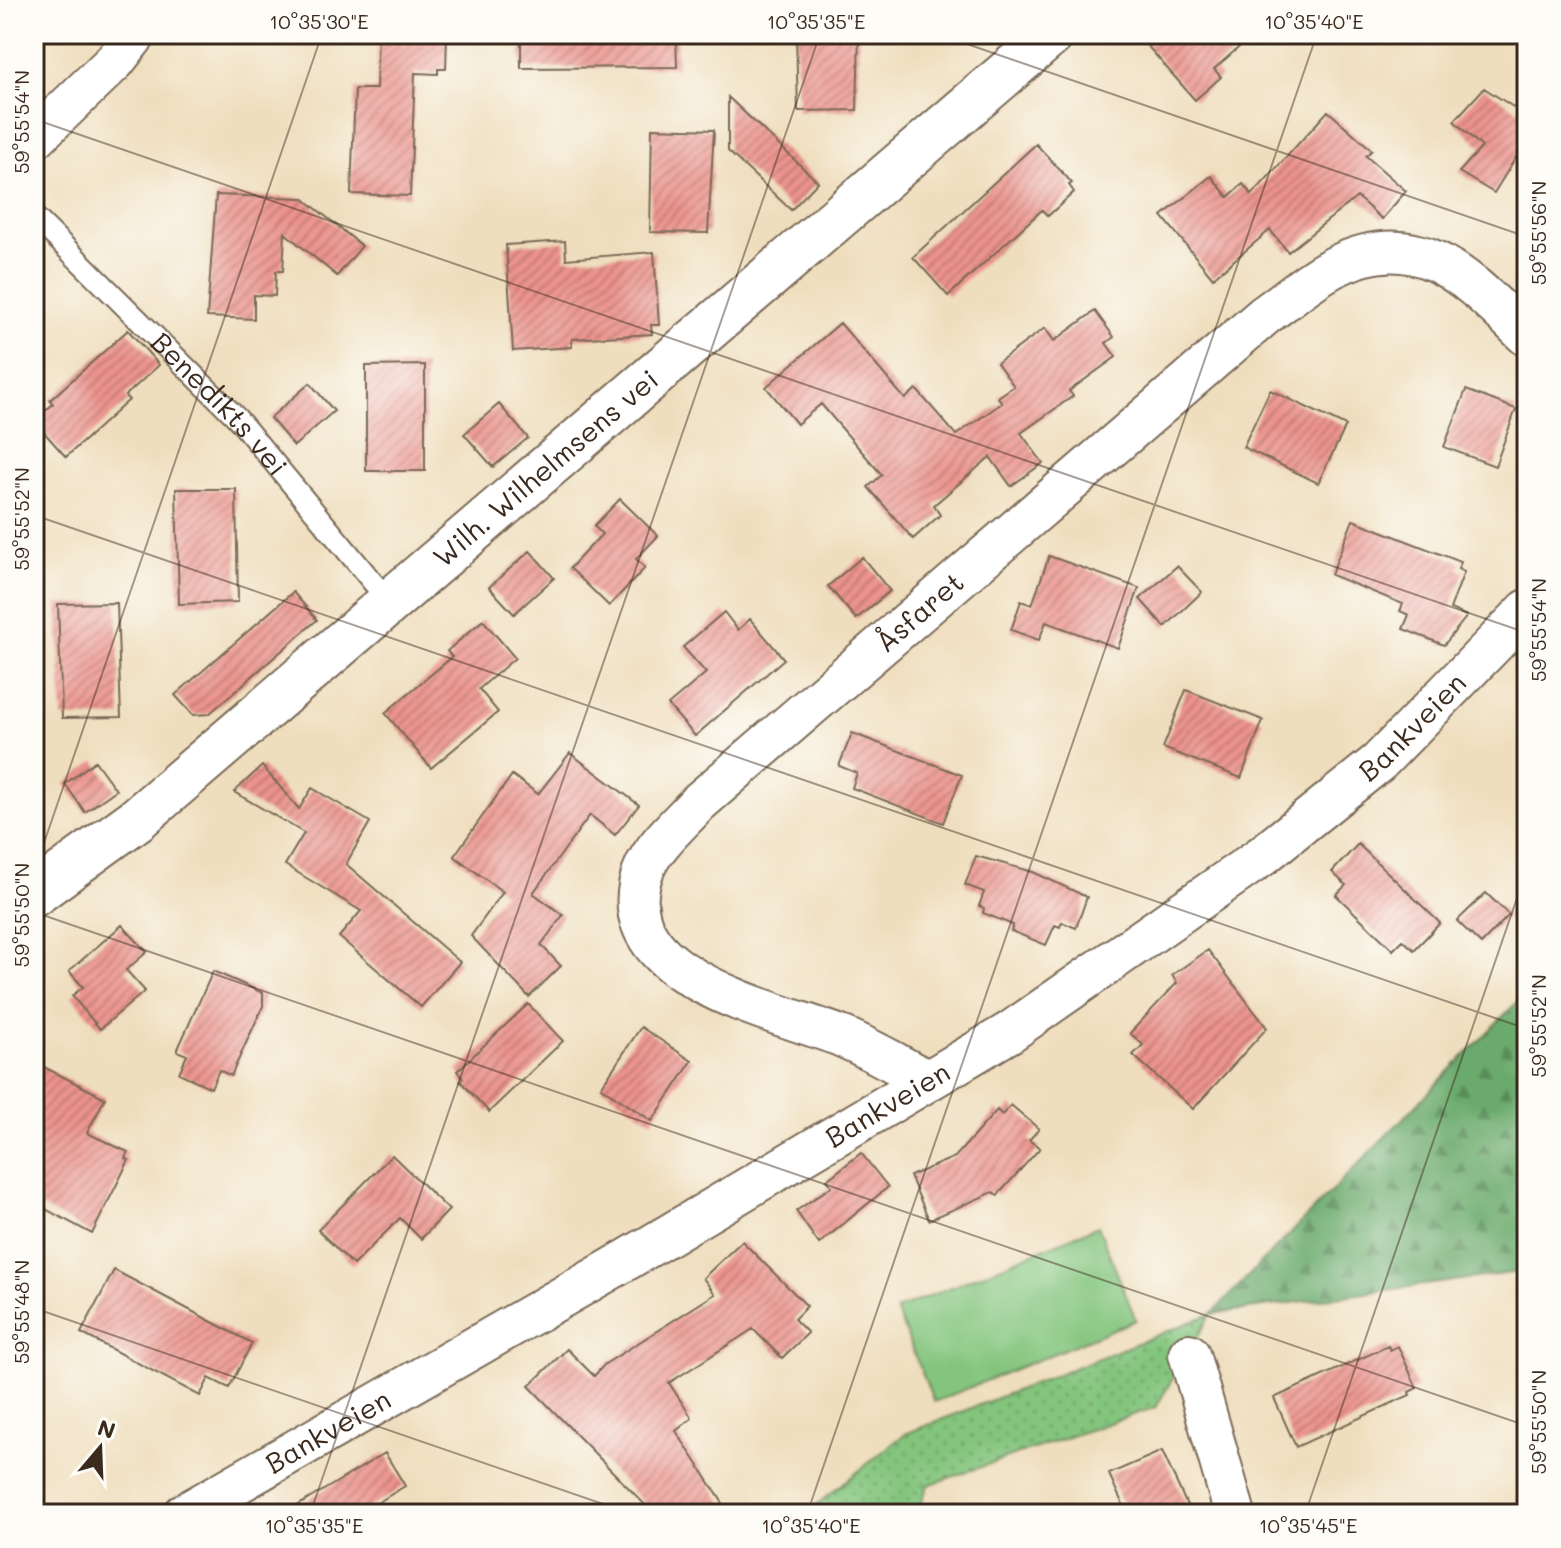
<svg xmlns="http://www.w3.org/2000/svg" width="1561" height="1548" font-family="Mali,sans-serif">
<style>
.grass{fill:url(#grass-dots);stroke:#5f784e;stroke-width:2}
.forest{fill:url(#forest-firs);stroke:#526a45;stroke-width:2}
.park{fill:#83c57d;stroke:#5f784e;stroke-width:2}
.building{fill:url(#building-hatch)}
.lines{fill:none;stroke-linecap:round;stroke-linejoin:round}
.service-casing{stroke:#7a6956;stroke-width:24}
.minor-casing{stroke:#7a6956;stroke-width:44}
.tertiary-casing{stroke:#7a6956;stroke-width:48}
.service{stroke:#fff;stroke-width:20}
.minor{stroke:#fff;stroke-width:40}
.tertiary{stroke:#fff;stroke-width:44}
.ticks{fill:none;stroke:#3b2a1e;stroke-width:2;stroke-opacity:0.45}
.labels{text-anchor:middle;stroke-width:6;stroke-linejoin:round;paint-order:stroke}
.street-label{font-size:28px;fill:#3b2a1e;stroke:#fdfcf7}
.neatline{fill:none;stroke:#3b2a1e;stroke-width:3}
.ticks-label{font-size:20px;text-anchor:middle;fill:#3b2a1e}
</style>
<defs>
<pattern id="grass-dots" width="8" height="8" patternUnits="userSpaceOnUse" patternTransform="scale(2)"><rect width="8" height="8" fill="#83c57d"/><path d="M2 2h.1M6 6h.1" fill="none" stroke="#6ca066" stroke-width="1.8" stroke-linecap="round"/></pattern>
<pattern id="forest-firs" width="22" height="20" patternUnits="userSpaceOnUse" patternTransform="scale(2)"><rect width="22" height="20" fill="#6aaa6c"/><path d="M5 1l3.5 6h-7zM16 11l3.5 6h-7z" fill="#588b58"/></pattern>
<pattern id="building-hatch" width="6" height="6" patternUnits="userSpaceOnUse" patternTransform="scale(2)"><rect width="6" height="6" fill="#eb938c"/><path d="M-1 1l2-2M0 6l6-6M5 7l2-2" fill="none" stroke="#c07872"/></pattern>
</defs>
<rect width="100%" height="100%" fill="#fdfcf7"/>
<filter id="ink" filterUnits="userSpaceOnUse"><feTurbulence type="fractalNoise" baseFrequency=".0125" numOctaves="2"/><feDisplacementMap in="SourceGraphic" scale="16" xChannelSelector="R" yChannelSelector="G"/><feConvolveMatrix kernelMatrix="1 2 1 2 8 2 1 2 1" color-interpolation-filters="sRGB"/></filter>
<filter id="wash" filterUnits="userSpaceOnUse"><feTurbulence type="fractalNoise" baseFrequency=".006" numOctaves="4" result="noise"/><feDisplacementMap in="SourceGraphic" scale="32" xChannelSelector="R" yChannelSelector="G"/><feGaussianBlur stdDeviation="1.8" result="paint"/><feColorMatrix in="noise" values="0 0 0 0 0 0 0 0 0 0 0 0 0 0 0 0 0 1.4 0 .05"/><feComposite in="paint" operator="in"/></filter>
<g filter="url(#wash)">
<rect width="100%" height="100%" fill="#efdebd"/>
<!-- grass -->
<path class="grass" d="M1211,1314L1156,1407L928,1485L917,1514H805L905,1434Z"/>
<!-- forest -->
<path class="forest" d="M1527,992V1271L1211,1314Z"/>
<!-- park -->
<path class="park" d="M1098,1226L1136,1320L934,1402L896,1310Z"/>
<g id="blocks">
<!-- building -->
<path class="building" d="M378,34L447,35L446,69H438V74L415,73L410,196L351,194L355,89H376Z
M521,34H676L677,67L521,68Z
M796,34H859L857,110L798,111Z
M1137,34H1254L1214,69L1221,77L1195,100Z
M1484,88L1527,116V139L1494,193L1459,172L1482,147L1454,121Z
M728,97L818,182L791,210L728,151Z
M1328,111L1372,150L1366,156L1406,191L1382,219L1357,197L1288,252L1270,230L1213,278L1162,216L1211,176L1228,197L1243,184L1252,195Z
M652,128L714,130L708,233L650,232Z
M1036,144L1072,183L1069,185L1074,192L1048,216L1042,210L948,296L913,257Z
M216,195L303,198L362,246L337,276L285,233L283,271H276L275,296L254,295V319L207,317Z
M565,241L566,259L654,252L659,325H651L652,334L572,339V347L513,351L506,245Z
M1095,311L1114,337L1106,343L1116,357L1069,391L1073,396L1021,433L1043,463L1011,486L990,457L934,505L940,515L913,539L868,487L882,475L821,404L797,424L766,387L840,323L905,399L916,389L956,435L1002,403L998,397L1014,386L997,363L1045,328L1054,341Z
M128,330L159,365L125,396L129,400L66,457L34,421L53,404L50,400Z
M425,365V471H366V366Z
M310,383L334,411L294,446L270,418Z
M1270,390L1346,426L1318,483L1243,447Z
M1466,390L1516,409L1495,466L1444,447Z
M499,404L528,438L493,467L464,434Z
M176,489H236L238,602L179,604Z
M620,499L658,536L636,559L645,568L609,606L570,568L602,534L594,526Z
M1353,520L1461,562L1458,569L1464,572L1450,609L1467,616L1444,645L1403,629L1409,615L1400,611L1403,604L1331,575Z
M530,551L554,578L514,614L489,587Z
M1049,556L1139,588L1118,648L1046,622L1039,640L1011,630L1021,601L1032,605Z
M862,557L890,591L856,619L828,586Z
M1177,566L1202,592L1165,627L1140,599Z
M293,592L317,620L209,714L193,715L175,695Z
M117,603L121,717L62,718L58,604Z
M724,612L738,630L750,619L784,659L695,736L668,705L706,673L683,647Z
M483,620L515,658L479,689L498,712L431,768L385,713L452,657L447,651Z
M1186,690L1263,720L1241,778L1163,748Z
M852,733L962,775L943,823L852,788L857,773L839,766Z
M570,753L639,805L615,835L590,815L533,893L563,915L541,945L561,966L529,997L471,936L503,892L454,856L512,775L538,794Z
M95,761L116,790L85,812L65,784Z
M262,766L299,809L312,788L370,822L346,864L460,962L421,1007L339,937L361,911L285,865L304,833L234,792Z
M1358,844L1440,923L1414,950L1403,940L1393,950L1336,895L1346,885L1332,872Z
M976,856L1033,872L1087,897L1076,928L1062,922L1060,927L1055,925L1046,945L1011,931L1013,925L983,913L984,908L979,906L984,892L965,885Z
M1486,893L1509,915L1481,944L1457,921Z
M122,925L147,952L126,970L145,991L100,1029L72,996L83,987L69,971Z
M1208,950L1267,1028L1193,1109L1133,1055L1143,1045L1130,1033L1177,983L1172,975Z
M213,971L263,993V1006L231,1076L219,1070L211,1088L179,1073L187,1055L177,1051Z
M528,1004L563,1041L489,1112L460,1081L463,1078L457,1071Z
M641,1027L692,1061L652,1121L601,1087Z
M34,1062L105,1098L87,1133L128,1152L125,1158L129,1160L92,1234L34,1203Z
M1011,1105L1039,1129L1029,1140L1040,1148L998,1195L993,1192L929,1220L910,1176L955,1157L997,1110L1002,1115Z
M861,1153L888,1187L819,1244L796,1211L832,1186L827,1180Z
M392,1155L449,1210L421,1239L400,1218L353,1265L318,1230Z
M742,1241L807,1306L794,1319L808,1333L782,1358L753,1329L669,1383L692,1418L676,1431L730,1514H654L529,1386L567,1349L594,1376L605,1364L715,1294L703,1278Z
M114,1270L252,1343L229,1388L209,1378L200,1396L81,1333Z
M1388,1346L1390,1350L1398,1346L1417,1388L1409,1392L1410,1395L1296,1447L1274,1398Z
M1162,1451L1191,1514H1127L1109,1474Z
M385,1453L405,1486L359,1514H284Z"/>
</g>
</g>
<g filter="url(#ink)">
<use href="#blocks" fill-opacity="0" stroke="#7a6956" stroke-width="2"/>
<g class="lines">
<defs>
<g id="service">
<path id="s1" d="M34,216L237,418L390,603"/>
</g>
<g id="minor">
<path d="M34,139L115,61L136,34"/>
<path id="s2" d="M925,1079C898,1065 871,1049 843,1037C776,1010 602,977 644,869C654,845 680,823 698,803L1265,315C1288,299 1311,278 1336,266C1422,224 1469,281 1527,336"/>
<path d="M1189,1354L1235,1514"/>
<path id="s3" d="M184,1514L613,1268L1010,1032L1262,856L1379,762L1527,610"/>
</g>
<g id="tertiary">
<path id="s4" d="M34,894L137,819L1052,34"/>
</g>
</defs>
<!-- service casing -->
<use href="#service" class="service-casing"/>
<!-- minor casing -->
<use href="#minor" class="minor-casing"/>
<!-- tertiary casing -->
<use href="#tertiary" class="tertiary-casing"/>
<!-- service -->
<use href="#service" class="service"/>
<!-- minor -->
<use href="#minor" class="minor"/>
<!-- tertiary -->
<use href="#tertiary" class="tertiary"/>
</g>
</g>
<!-- ticks -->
<path class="ticks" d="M938,34L1527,237M34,119L1527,633M34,515L1527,1029M34,872L322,34M34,912L1527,1426M34,1308L632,1514M310,1514L820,34M807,1514L1317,34M1305,1514L1527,869"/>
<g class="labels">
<!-- street labels -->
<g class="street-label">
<text dy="10" stroke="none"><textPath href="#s1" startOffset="264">Benedikts vei</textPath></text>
<text dy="10" stroke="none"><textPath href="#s4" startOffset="666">Wilh. Wilhelmsens vei</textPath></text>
<text dy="10" stroke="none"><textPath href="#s2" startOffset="764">Åsfaret</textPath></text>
<text dy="10" stroke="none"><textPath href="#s3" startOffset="1462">Bankveien</textPath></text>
<text dy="10" stroke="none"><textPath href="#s3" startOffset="814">Bankveien</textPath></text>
<text dy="10" stroke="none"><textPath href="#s3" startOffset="166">Bankveien</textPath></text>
</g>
</g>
<!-- margin -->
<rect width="1561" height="1548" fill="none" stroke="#fdfcf7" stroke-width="88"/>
<!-- north arrow -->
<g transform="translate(100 1448) rotate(19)" stroke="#fdfcf7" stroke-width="6" paint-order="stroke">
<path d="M0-6L14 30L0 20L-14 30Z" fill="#3b2a1e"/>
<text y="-12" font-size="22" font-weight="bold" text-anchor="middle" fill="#3b2a1e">N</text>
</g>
<rect x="44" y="44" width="1473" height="1460" class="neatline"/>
<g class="ticks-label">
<text x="319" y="29">10°35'30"E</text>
<text x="816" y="29">10°35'35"E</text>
<text x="1314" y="29">10°35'40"E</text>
<text transform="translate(22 122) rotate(-90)" y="7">59°55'54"N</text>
<text transform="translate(1539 233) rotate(-90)" y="7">59°55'56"N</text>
<text transform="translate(22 519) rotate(-90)" y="7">59°55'52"N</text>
<text transform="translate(1539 630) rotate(-90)" y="7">59°55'54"N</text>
<text transform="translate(22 915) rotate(-90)" y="7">59°55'50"N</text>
<text transform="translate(1539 1026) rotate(-90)" y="7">59°55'52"N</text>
<text transform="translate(22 1312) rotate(-90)" y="7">59°55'48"N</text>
<text transform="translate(1539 1422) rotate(-90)" y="7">59°55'50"N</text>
<text x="314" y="1533">10°35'35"E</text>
<text x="811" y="1533">10°35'40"E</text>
<text x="1308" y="1533">10°35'45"E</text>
</g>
</svg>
